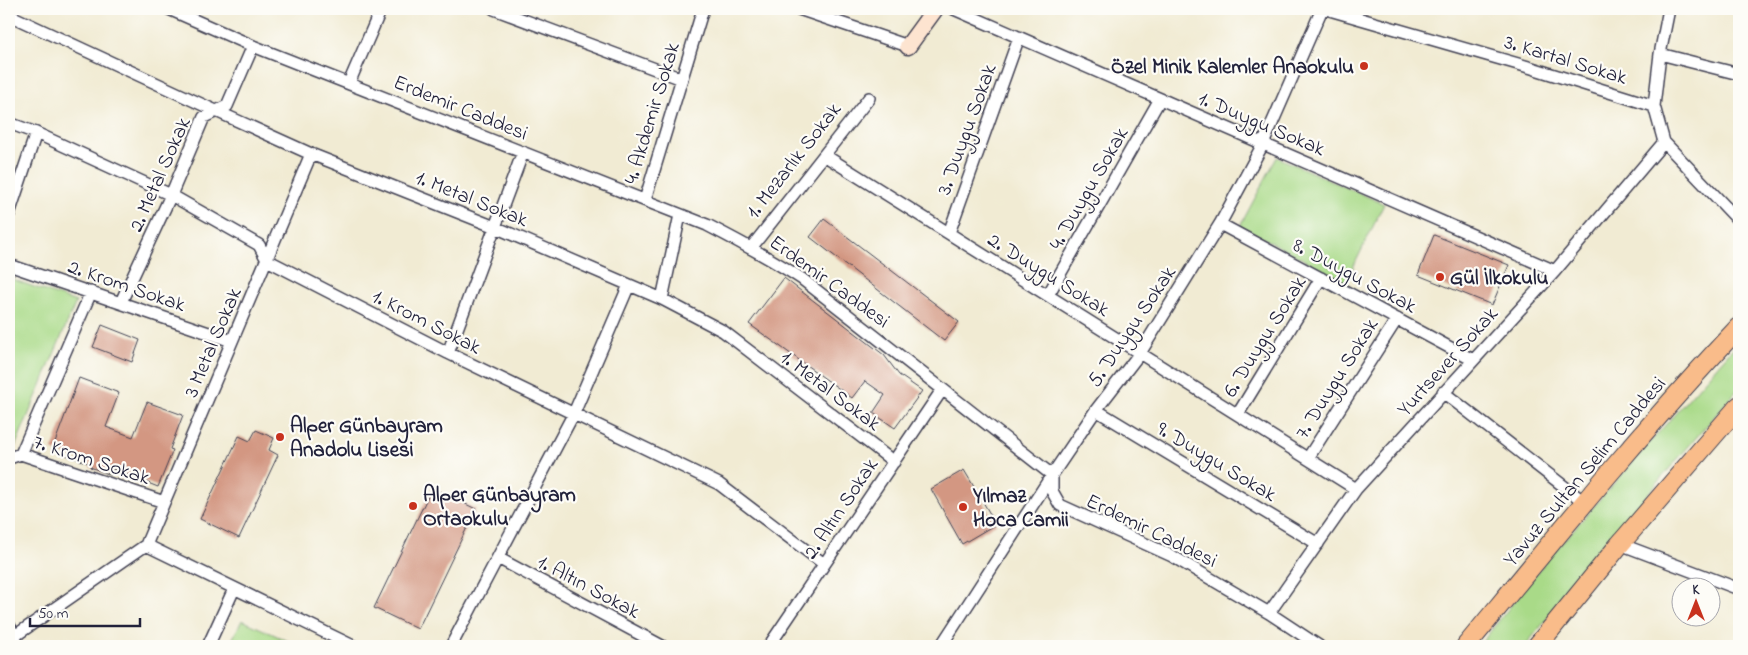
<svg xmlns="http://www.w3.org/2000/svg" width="1748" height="655" font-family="'Indie Flower',sans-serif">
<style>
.green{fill:#a9da88;stroke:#667e62}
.building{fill:#d39782}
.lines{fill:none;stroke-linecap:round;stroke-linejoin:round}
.street-casing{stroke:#414052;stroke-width:14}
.secondary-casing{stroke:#414052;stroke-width:19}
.primary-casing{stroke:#414052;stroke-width:21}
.street{stroke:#fff;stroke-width:11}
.secondary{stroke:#fde4d0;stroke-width:16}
.primary{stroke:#f9bc8a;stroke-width:19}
.poi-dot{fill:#c8321e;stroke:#fdfcf7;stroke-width:2}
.labels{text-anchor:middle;stroke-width:4.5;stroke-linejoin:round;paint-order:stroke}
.street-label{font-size:21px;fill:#22223b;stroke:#fdfcf7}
.poi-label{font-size:21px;font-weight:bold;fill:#22223b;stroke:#fdfcf7;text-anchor:start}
</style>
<rect width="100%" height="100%" fill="#fdfcf7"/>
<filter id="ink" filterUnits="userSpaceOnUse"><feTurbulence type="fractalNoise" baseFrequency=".02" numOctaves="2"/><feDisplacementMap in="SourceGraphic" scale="10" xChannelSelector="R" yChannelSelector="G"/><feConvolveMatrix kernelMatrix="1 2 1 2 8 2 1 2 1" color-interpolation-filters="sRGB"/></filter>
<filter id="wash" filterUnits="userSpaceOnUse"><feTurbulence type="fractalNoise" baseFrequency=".0096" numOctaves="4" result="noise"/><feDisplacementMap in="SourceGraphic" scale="20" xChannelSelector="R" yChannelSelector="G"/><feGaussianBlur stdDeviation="1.12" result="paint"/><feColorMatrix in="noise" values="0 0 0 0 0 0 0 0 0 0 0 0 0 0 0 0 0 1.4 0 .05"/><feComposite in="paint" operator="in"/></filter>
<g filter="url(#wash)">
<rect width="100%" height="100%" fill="#f1ebd3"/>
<!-- green -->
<path class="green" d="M1277,157L1384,204L1346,282L1240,226Z
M9,278L76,302L14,449L9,447Z
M1739,341V388L1656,484L1525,646H1479L1547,560Z
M242,620L299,646H229Z"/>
<g id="blocks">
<!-- building -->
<path class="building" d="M824,219L959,322L944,341L810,237Z
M1434,235L1509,265L1492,305L1418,275Z
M784,278L884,355L899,375L922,391L895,428L873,413L885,395L865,381L852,398L749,324Z
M102,325L140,340L132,362L93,347Z
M79,378L119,393L106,427L133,437L147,402L183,415L170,449L173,450L158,487L113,469L111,475L90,467L91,464L52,450Z
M256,430L274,438L269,450L278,455L239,538L200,519L239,436L250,441Z
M964,470L996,524L962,544L931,489Z
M432,488L476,509L418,629L374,608Z"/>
</g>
</g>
<g filter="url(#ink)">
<use href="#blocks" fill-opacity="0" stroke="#414052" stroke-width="1"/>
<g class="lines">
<defs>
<path id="street" d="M169,9L253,46L707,225C740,242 772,259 802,279L1052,475V491L1060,505L1172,556L1269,613L1319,646
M494,9L682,79
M799,9L908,46
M954,9L1555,271
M1326,9L1532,68L1654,106L1664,142L1739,221
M9,15L216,111L311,154L495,227L662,299L723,331L894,462
M1660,54L1739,74
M349,83L381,9
M1654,106L1660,54L1669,9
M9,123L36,133L171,195L259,245L267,260L448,353L719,484L824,564
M824,155L1356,489
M645,200L703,9
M9,214L36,133
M1220,224L1473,360
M949,233L1019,37
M751,248L869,98
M9,265L232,341
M1048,295L1160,99
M662,299L680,215
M121,302L171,195L204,117L227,106L253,46
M448,353L523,152
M1443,392L1584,502
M1096,410L1318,544
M1238,414L1321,278
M21,454L91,292
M9,458L21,454L164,502
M1308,458L1397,319
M1620,544L1739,589
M146,545L311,154
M498,558L662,646
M1269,613L1356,489L1555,271L1664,142
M9,625L19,646
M9,640L146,545L353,646
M208,646L234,589
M451,646L574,413L629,285
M769,646L942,390
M941,646L1052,475L1096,410L1140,353L1220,224L1263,144L1322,9"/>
<path id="secondary" d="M908,46L935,9"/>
<path id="primary" d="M1466,646C1555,538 1643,429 1739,327
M1537,646L1620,544L1739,406"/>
</defs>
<!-- street casing -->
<use href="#street" class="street-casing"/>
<!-- secondary casing -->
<use href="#secondary" class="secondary-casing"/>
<!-- primary casing -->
<use href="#primary" class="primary-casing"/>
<!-- street -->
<use href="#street" class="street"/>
<!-- secondary -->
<use href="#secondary" class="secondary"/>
<!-- primary -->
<use href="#primary" class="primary"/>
</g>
</g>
<!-- markers -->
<g class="poi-dot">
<circle cx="1364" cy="66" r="5"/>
<circle cx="1440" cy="277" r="5"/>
<circle cx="280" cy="437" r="5"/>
<circle cx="413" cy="506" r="5"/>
<circle cx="963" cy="507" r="5"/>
</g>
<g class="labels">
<!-- street labels -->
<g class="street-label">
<text transform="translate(1566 59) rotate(17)" y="7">3. Kartal Sokak</text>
<text transform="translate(461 107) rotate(22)" y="7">Erdemir Caddesi</text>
<text transform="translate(651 113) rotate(-73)" y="7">4. Akdemir Sokak</text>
<text transform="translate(1262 123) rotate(23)" y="7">1. Duygu Sokak</text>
<text transform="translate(966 129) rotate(-70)" y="7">3. Duygu Sokak</text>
<text transform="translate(793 160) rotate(-52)" y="7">1. Mezarlık Sokak</text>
<text transform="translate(159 174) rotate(-66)" y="7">2. Metal Sokak</text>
<text transform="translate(1088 188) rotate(-60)" y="7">4. Duygu Sokak</text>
<text transform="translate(472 198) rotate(22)" y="7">1. Metal Sokak</text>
<text transform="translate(1049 274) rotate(32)" y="7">2. Duygu Sokak</text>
<text transform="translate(1355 275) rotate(28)" y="7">8. Duygu Sokak</text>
<text transform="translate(830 281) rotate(36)" y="7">Erdemir Caddesi</text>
<text transform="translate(127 285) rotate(19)" y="7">2. Krom Sokak</text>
<text transform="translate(427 321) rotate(27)" y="7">1. Krom Sokak</text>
<text transform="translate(1131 326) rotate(-56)" y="7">5. Duygu Sokak</text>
<text transform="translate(1264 336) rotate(-58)" y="7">6. Duygu Sokak</text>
<text transform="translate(212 342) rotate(-67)" y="7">3 Metal Sokak</text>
<text transform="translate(1447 361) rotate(-48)" y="7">Yurtsever Sokak</text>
<text transform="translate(1336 378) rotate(-58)" y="7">7. Duygu Sokak</text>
<text transform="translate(831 390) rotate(37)" y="7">1. Metal Sokak</text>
<text transform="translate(92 459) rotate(18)" y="7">7. Krom Sokak</text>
<text transform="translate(1217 461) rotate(31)" y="7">9. Duygu Sokak</text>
<text transform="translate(1584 471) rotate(-50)" y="7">Yavuz Sultan Selim Caddesi</text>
<text transform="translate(840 508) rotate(-56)" y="7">2. Altın Sokak</text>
<text transform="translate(1152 530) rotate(26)" y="7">Erdemir Caddesi</text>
<text transform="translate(589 586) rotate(28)" y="7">1. Altın Sokak</text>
</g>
<!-- poi labels -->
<g class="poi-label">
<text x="1354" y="73" text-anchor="end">Özel Minik Kalemler Anaokulu</text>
<text x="1450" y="284">Gül İlkokulu</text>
<text x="290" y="432">Alper Günbayram<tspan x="290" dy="24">Anadolu Lisesi</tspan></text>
<text x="423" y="501">Alper Günbayram<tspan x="423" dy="24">Ortaokulu</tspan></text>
<text x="973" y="502">Yılmaz<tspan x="973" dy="24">Hoca Camii</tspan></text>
</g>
</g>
<!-- margin -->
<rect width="1748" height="655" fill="none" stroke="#fdfcf7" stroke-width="30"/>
<!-- north arrow -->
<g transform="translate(1696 602)"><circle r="24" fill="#fdfcf7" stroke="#a5a5ac"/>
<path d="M0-4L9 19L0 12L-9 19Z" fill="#c8321e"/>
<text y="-8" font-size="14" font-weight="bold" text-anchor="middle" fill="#22223b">K</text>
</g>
<!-- scale -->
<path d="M30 618v8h110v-8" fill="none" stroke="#22223b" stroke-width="2.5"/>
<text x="38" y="618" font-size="15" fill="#22223b" stroke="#fdfcf7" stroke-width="4" paint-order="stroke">50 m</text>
</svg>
